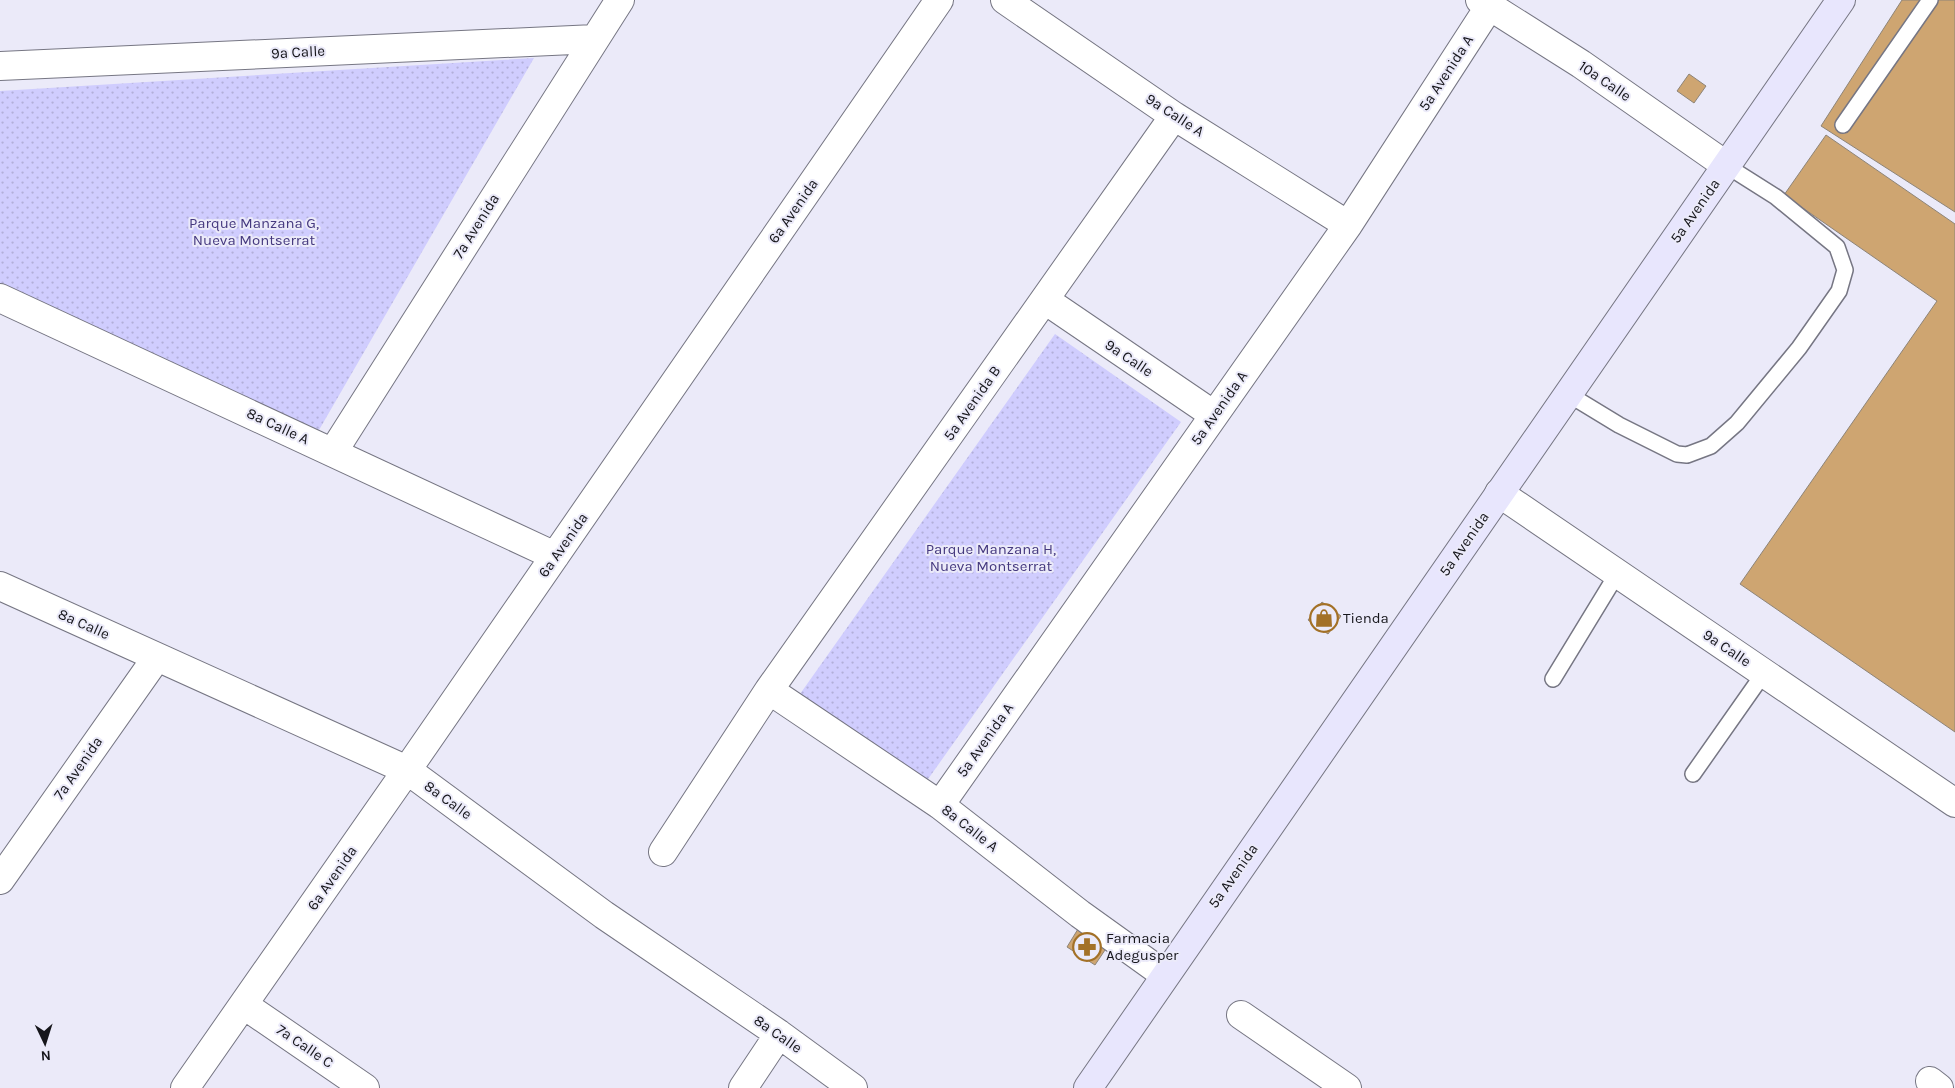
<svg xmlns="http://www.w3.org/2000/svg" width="1955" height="1088" font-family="Karla,sans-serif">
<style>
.park{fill:url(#park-dots)}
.building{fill:#cea571;stroke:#8d8478}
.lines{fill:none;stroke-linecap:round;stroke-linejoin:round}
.lane-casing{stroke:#767683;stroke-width:18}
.street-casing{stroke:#767683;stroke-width:30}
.secondary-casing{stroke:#767683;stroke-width:30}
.lane{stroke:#fff;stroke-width:15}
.street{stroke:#fff;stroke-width:28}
.secondary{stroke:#e8e6fd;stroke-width:28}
.labels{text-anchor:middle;stroke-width:4;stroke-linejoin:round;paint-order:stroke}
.street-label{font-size:15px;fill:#16161b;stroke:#ebeaf9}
.park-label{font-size:15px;fill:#45397f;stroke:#ebeaf9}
.poi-label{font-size:15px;fill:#16161b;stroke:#ebeaf9;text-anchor:start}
</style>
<defs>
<pattern id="park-dots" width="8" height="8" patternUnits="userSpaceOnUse" patternTransform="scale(1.25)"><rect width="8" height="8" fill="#d0cdfe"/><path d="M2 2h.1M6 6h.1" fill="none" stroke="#b2afd9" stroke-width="1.8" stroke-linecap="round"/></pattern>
</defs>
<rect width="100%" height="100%" fill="#ebeaf9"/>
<!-- park -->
<path class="park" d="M534,58L319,430L0,290V91Z
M1055,334L1181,422L926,782L800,694Z"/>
<!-- building -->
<path class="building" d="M1902,0H1955V212L1821,126Z
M1689,74L1706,86L1694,103L1677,91Z
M1826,135L1955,224V732L1740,584L1937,301L1784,195Z
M1322,602L1341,616L1328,634L1308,620Z
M1078,929L1107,947L1095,965L1067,947Z"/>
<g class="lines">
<defs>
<path id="lane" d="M1843,125L1930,0
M1568,394L1619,425L1677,454L1687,455L1711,446L1737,423L1799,348L1839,291L1845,270L1837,247L1776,197L1727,166
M1553,679L1617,574
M1693,774L1764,673"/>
<path id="street" d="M1005,0L1174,116L1348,225
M1480,0L1581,64L1727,166
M0,66L595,39
M0,298L555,556
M1045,300L1214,415
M333,452L620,0
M1499,493L1955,803
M0,586L407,770L604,915L779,1034L853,1088
M769,690L940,805L1080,914L1165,975
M940,805L1348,225L1489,7
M663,852L769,690L1174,116
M0,880L157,657
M244,1005L365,1088
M1241,1015L1347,1088
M1930,1081L1939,1088
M185,1088L407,770L939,0
M743,1088L779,1034"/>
<path id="secondary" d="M1088,1088L1841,0"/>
</defs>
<!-- lane casing -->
<use href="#lane" class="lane-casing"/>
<!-- street casing -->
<use href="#street" class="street-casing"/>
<!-- secondary casing -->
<use href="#secondary" class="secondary-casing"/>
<!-- lane -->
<use href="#lane" class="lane"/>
<!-- street -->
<use href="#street" class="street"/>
<!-- secondary -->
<use href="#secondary" class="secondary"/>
</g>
<!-- icons -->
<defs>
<symbol id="shop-ring" viewBox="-11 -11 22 22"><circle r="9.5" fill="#ebeaf9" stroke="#a37127" stroke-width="1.5"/><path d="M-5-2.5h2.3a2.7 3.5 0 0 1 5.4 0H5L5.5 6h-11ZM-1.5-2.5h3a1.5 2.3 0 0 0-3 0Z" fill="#a37127"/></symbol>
<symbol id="pharmacy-ring" viewBox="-11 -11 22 22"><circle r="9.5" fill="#ebeaf9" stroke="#a37127" stroke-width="1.5"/><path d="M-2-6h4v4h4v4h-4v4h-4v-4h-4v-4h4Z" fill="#a37127"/></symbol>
</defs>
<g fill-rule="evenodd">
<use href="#shop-ring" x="1308" y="602" width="32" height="32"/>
<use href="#pharmacy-ring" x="1071" y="931" width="32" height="32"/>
</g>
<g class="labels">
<!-- street labels -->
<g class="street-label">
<text transform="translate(298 52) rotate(-3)" y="5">9a Calle</text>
<text transform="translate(1446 73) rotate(-57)" y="5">5a Avenida A</text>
<text transform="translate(1605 81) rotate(34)" y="5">10a Calle</text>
<text transform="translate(1175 115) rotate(33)" y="5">9a Calle A</text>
<text transform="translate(793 211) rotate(-55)" y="5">6a Avenida</text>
<text transform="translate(1695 211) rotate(-55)" y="5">5a Avenida</text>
<text transform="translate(476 226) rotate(-58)" y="5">7a Avenida</text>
<text transform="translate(1129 358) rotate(34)" y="5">9a Calle</text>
<text transform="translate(972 403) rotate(-55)" y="5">5a Avenida B</text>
<text transform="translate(1219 408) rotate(-55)" y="5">5a Avenida A</text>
<text transform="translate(278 426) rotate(25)" y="5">8a Calle A</text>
<text transform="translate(1464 544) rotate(-55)" y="5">5a Avenida</text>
<text transform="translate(563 545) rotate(-55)" y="5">6a Avenida</text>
<text transform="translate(84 624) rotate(24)" y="5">8a Calle</text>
<text transform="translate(1727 648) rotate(34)" y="5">9a Calle</text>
<text transform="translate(985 740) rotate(-55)" y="5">5a Avenida A</text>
<text transform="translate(78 768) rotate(-55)" y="5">7a Avenida</text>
<text transform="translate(448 800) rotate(36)" y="5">8a Calle</text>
<text transform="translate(970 828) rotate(38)" y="5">8a Calle A</text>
<text transform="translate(1233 876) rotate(-55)" y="5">5a Avenida</text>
<text transform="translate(332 878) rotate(-55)" y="5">6a Avenida</text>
<text transform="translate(778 1034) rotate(35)" y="5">8a Calle</text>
<text transform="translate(305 1046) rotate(34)" y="5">7a Calle C</text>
</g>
<!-- park labels -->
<g class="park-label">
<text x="254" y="228">Parque Manzana G,<tspan x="254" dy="17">Nueva Montserrat</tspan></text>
<text x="991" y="554">Parque Manzana H,<tspan x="991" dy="17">Nueva Montserrat</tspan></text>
</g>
<!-- poi labels -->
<g class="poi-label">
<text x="1343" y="623">Tienda</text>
<text x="1106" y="943">Farmacia<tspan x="1106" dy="17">Adegusper</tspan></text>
</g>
</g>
<!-- north arrow -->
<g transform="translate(45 1043) rotate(176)" stroke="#ebeaf9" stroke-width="4" paint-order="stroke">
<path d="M0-4L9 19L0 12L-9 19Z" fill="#16161b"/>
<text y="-8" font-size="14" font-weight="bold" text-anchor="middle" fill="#16161b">N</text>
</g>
</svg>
